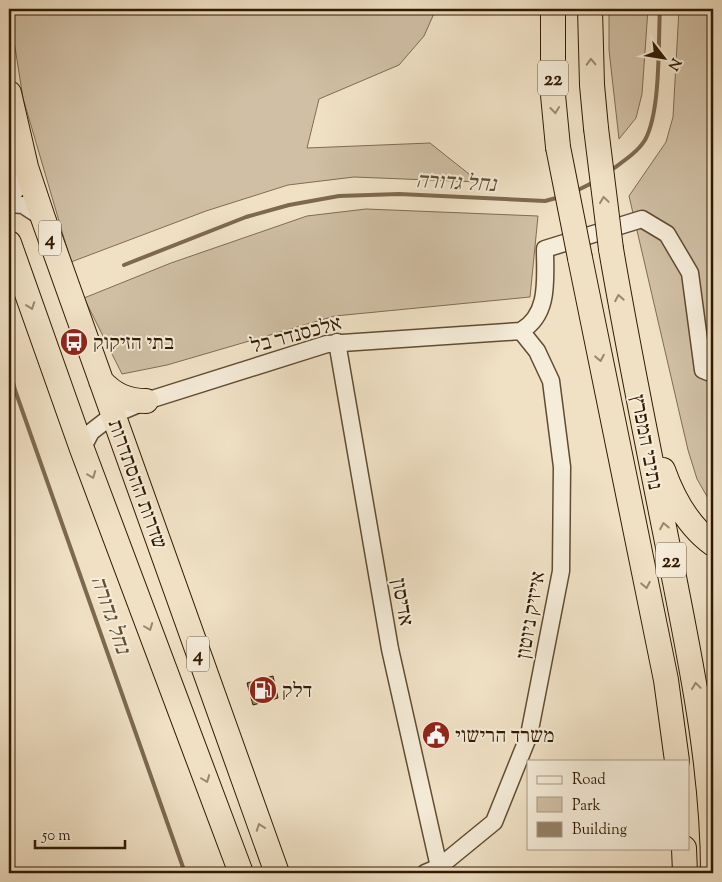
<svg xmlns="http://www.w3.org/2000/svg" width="722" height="882" font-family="'Sorts Mill Goudy','Frank Ruhl Libre',serif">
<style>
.green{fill:#d0bfa4;stroke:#806c52}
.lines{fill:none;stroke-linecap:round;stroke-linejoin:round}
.stream{stroke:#7d694e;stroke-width:4}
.building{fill:#948167;stroke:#311a01}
.minor-casing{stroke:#614c32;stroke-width:19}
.highway-casing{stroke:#311a01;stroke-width:26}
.minor{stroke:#f5ecd9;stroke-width:16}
.highway{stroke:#f0e1c5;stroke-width:24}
.highway-bridge-casing{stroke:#311a01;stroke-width:26;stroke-linecap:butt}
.highway-bridge{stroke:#f0e1c5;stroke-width:24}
.oneway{stroke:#9a876d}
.labels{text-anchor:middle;stroke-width:4;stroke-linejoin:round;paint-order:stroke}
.shield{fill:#f5ecd9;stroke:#6c5942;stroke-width:1}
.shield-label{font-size:20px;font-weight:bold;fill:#311a01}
.street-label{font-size:21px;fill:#311a01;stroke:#f5ecd9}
.poi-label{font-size:21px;fill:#311a01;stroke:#f5ecd9;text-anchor:start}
.water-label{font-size:22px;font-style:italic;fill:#634e35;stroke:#f5ecd9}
</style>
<rect width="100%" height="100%" fill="#f0e1c5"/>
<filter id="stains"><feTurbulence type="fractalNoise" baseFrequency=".004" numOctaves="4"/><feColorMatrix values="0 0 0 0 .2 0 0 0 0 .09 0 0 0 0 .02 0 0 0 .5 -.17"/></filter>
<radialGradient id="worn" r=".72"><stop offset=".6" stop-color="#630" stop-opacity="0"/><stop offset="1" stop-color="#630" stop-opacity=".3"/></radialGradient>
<!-- green -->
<path class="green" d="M9,9H436L424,36L399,65L319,99L307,148L430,143L479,182L354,177L288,185L206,211L71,262L23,98Z
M609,9H648L642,94L636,118L619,139L609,50Z
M679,9H713V507L697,479L688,450L629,196L666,142L673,117Z
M366,209L538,216L530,297L335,316L167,365L122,374L84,298L171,263L307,216Z"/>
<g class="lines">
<!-- stream -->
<path class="stream" d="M610,171C622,162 637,153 645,140C661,111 658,43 660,9
M576,191L594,182
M124,265L246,217L289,205L339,196L399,194L545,201L560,197
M9,366L15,390L185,873"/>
</g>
<!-- building -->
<path class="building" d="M273,676L278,698L253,705L247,683Z"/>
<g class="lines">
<defs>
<path id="minor" d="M9,198L18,188L26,167
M9,204L23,205L43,218
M337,342L390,649L439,867
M82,449L91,432L113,415L146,401L327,344L521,331C550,314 545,279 545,249L642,219L667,234L690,273L703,370L713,374
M425,873L439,867L494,822L529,735L561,571L562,467L551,381L537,351L521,331"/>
<path id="highway" d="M553,9V95L558,147
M590,9L592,85L596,128
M9,93L26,167L43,218L277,873
M9,243L82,449L241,873
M611,249C629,355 651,461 672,567C692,668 713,770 713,873
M580,258L666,680L677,761
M101,381C114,395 127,401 146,401
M663,470C673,498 688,526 713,544
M684,848L685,873"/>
</defs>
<!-- minor casing -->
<use href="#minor" class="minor-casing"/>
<!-- highway casing -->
<use href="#highway" class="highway-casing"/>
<!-- minor -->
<use href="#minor" class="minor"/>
<!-- highway -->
<use href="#highway" class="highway"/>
<defs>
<path id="highway-bridge" d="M596,128L611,249
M558,147L580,258"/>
</defs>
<!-- highway-bridge casing -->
<use href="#highway-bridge" class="highway-bridge-casing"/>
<!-- highway-bridge -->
<use href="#highway-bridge" class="highway-bridge"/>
</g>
<!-- one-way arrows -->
<defs><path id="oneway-chevron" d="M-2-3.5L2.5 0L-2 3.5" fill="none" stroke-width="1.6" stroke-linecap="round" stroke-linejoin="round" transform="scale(1.25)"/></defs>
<g class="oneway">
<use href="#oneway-chevron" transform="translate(591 62) rotate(-92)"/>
<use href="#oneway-chevron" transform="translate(555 110) rotate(84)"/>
<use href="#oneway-chevron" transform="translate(604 200) rotate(-98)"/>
<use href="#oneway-chevron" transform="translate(619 298) rotate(-100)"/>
<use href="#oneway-chevron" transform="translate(31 306) rotate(70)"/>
<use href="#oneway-chevron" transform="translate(600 358) rotate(79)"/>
<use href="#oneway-chevron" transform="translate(92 475) rotate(69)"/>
<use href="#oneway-chevron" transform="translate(664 526) rotate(-101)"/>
<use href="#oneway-chevron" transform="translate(646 585) rotate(79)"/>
<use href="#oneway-chevron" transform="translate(149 627) rotate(69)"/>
<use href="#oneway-chevron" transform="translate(696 686) rotate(-98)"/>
<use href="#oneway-chevron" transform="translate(206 779) rotate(69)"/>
<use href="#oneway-chevron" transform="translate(260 827) rotate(-110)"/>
</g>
<!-- icons -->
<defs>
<symbol id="bus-disc" viewBox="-11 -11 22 22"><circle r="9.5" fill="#8f2418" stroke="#f5ecd9"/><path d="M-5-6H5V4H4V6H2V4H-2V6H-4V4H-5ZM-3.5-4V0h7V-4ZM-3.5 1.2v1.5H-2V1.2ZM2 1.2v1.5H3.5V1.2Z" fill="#fff"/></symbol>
<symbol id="fuel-disc" viewBox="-11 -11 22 22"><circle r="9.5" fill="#8f2418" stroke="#f5ecd9"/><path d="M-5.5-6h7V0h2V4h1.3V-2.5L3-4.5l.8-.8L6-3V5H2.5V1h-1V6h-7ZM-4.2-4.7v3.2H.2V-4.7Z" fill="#fff"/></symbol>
<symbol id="civic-disc" viewBox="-11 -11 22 22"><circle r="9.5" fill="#8f2418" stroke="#f5ecd9"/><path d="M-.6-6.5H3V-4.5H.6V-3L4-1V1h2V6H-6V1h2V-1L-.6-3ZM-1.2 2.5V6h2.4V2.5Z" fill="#fff"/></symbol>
</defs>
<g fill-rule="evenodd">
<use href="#bus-disc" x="58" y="326" width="32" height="32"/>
<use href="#fuel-disc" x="247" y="674" width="32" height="32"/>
<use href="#civic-disc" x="420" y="719" width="32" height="32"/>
</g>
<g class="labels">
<!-- shield labels -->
<g class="shield">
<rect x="538" y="60.5" width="30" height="35" rx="4"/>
<rect x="39" y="220.5" width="22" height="35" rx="4"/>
<rect x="656" y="542.5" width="30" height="35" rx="4"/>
<rect x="187" y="636.5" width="22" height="35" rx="4"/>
</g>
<g class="shield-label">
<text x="553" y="85">22</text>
<text x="50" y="245">4</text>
<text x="671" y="567">22</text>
<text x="198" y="661">4</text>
</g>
<!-- street labels -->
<g class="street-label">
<text transform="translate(296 334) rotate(-15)" y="7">אלכסנדר בל</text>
<text transform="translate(647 442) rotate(79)" y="7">נתיבי המפרץ</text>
<text transform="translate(138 484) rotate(70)" y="7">שדרות ההסתדרות</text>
<text transform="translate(403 602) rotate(80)" y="7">אדיסון</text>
<text transform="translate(530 615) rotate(-80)" y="7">אייזיק ניוטון</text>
</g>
<!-- poi labels -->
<g class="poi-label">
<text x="93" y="349">בתי הזיקוק</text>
<text x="282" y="697">דלק</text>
<text x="455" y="742">משרד הרישוי</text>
</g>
<!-- water labels -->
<g class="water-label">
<text transform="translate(456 181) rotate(3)" y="8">נחל גדורה</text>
<text transform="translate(112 614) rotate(71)" y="8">נחל גדורה</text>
</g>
</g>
<!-- margin -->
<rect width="722" height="882" fill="none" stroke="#f0e1c5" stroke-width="30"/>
<rect x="10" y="10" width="702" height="862" fill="none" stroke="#311a01" stroke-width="2.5"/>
<rect x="15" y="15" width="692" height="852" fill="none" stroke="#311a01"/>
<!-- legend -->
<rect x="527" y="760" width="162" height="90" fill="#f5ecd9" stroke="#a79883"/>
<rect x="537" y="776" width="25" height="8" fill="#f5ecd9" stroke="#a79883"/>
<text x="572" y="784" font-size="15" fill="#311a01">Road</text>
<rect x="537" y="797" width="25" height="15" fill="#d0bfa4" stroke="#a79883"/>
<text x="572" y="810" font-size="15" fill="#311a01">Park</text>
<rect x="537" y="822" width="25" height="15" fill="#948167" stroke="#a79883"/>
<text x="572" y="834" font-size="15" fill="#311a01">Building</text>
<!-- north arrow -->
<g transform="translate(664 58) rotate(121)" stroke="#f5ecd9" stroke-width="4" paint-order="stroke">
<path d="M0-4L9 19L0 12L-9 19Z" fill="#311a01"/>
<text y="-8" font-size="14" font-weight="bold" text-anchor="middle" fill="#311a01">N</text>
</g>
<!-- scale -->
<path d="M35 840v8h90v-8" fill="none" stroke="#311a01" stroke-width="2.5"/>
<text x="42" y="840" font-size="15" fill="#311a01" stroke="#f5ecd9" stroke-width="4" paint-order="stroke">50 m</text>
<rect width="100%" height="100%" filter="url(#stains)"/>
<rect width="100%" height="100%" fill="url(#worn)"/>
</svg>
